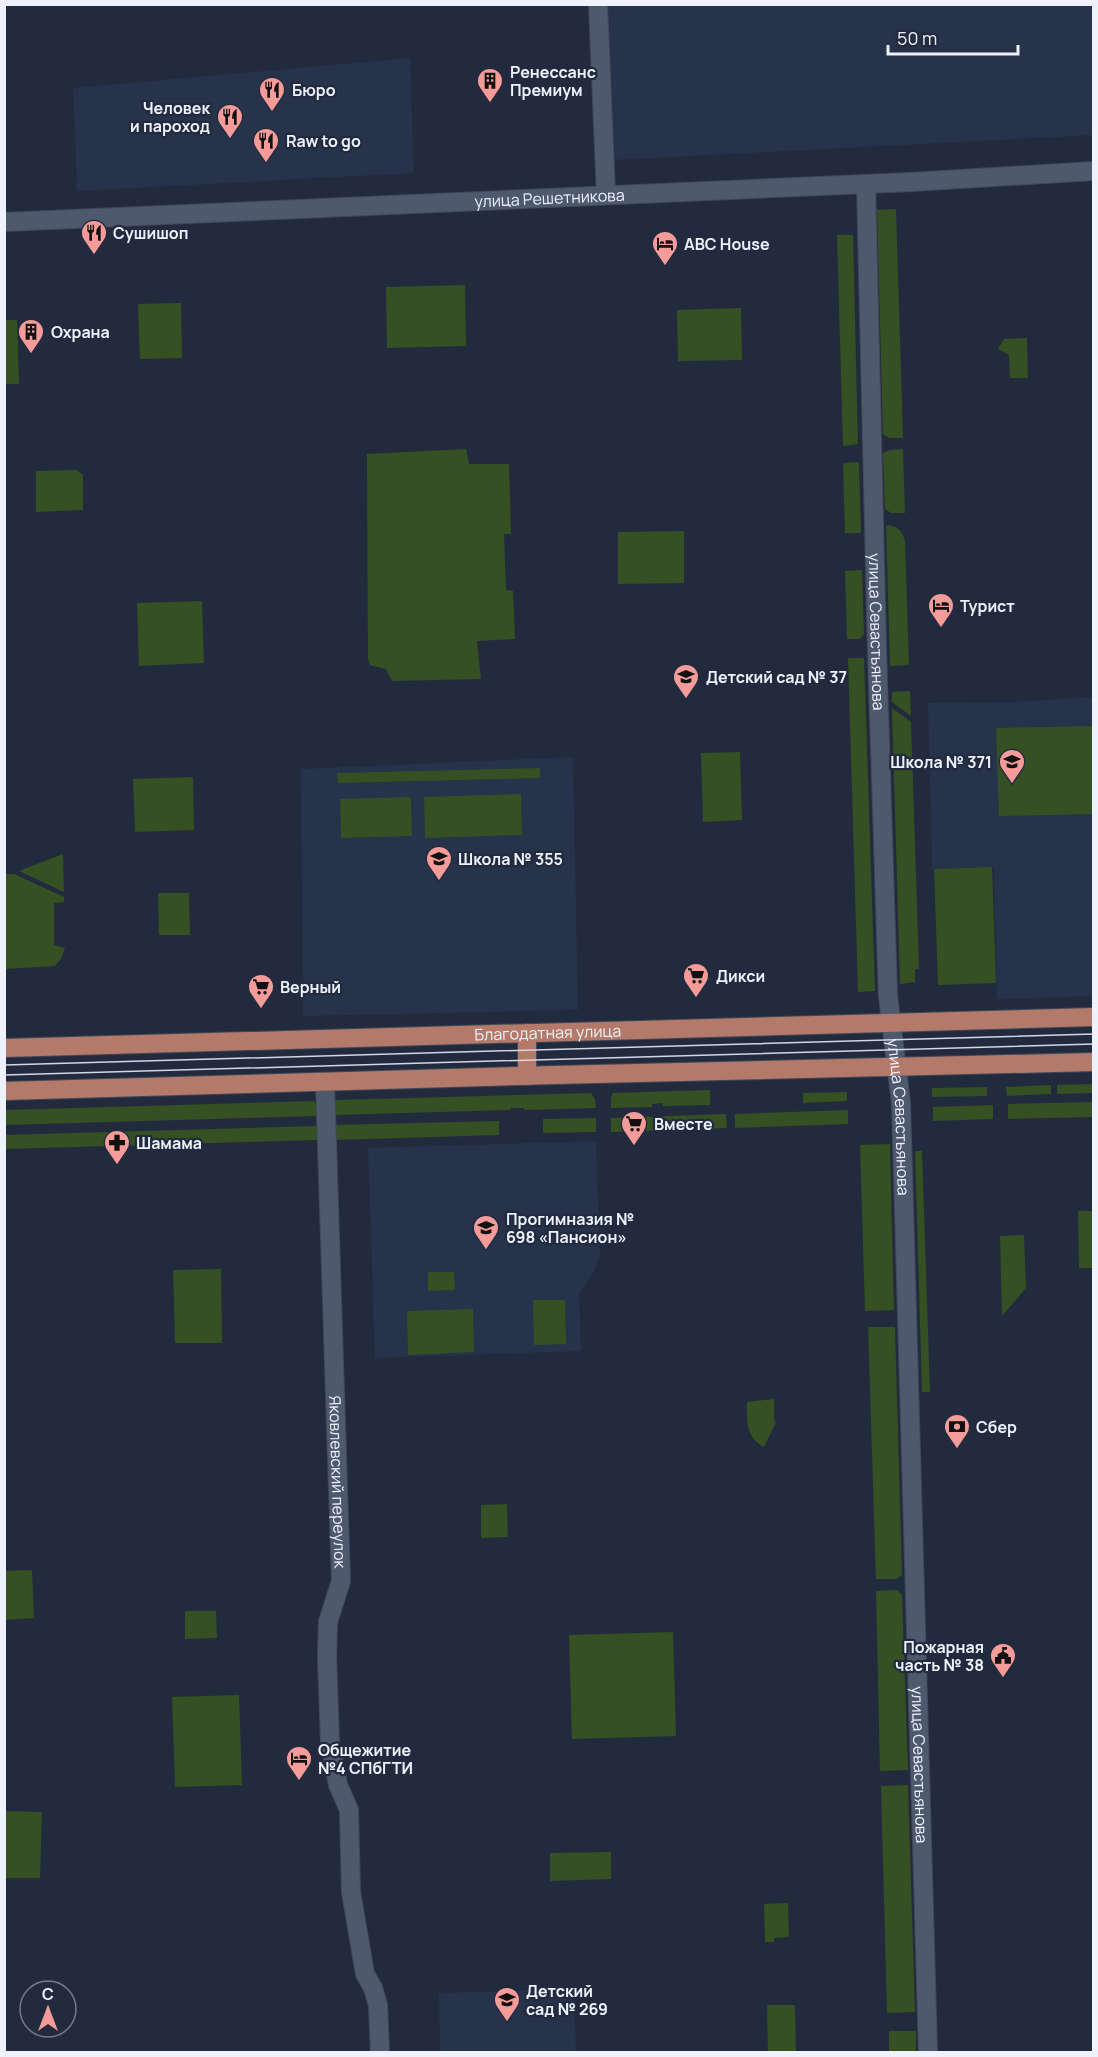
<svg xmlns="http://www.w3.org/2000/svg" width="1098" height="2057" font-family="Manrope,sans-serif">
<style>
.built{fill:#27324b}
.green{fill:#355023}
.lines{fill:none;stroke-linecap:round;stroke-linejoin:round}
.minor-casing{stroke:#424959;stroke-width:20}
.major-casing{stroke:#424959;stroke-width:20}
.minor{stroke:#4e596e;stroke-width:18}
.major{stroke:#b37a6a;stroke-width:18}
.tram{stroke:#d1d7e3;stroke-width:1.5}
.labels{text-anchor:middle;stroke-width:4.5;stroke-linejoin:round;paint-order:stroke}
.poi-label{font-size:16px;font-weight:bold;fill:#edf2fd;stroke:#222b3e;text-anchor:start}
.street-label{font-size:16px;fill:#edf2fd;stroke:#222b3e}
</style>
<rect width="100%" height="100%" fill="#222b3e"/>
<!-- built -->
<path class="built" d="M608,5H1093V135L613,160Z
M410,58L414,173L77,191L73,88Z
M1093,697V996L997,999L994,867L932,869L928,703L1010,702Z
M573,757L578,1010L303,1016L301,769Z
M596,1141L600,1257L591,1277L579,1293L581,1351L375,1358L368,1148Z
M574,1989L576,2052H440L439,1993Z"/>
<!-- green -->
<path class="green" d="M896,209L903,438H889L883,434L877,210Z
M837,235H853L858,444L843,446Z
M465,285L466,346L387,348L386,287Z
M181,303L182,358L140,359L138,304Z
M741,308L742,360L678,361L677,310Z
M5,320H17L19,384H5Z
M1027,338L1028,378H1010L1009,355L998,349L1004,339Z
M466,449L469,464H509L511,534H504L506,590L513,591L515,639L477,641L481,679L392,681L386,669L370,665L368,659L367,454Z
M903,449L905,513H891L885,509L883,453L890,450Z
M859,462L861,533H845L843,463Z
M76,470L83,475V510L36,512V471Z
M886,525C897,526 902,530 905,541L909,665L890,666Z
M684,531V583L618,584V532Z
M862,570L864,634L860,639H847L845,571Z
M202,601L204,663L139,666L137,603Z
M848,658H864L875,991L858,992Z
M910,691L911,716L892,702V692Z
M892,708L911,722L919,969H915V982L900,984Z
M1093,726V814L999,816L996,728Z
M740,752L742,820L703,822L701,753Z
M540,768V778L338,783L337,773Z
M193,777L194,830L135,832L133,779Z
M521,794L522,835L425,838L424,797Z
M411,797L412,836L341,838L340,799Z
M63,854L64,892L19,871Z
M992,867L996,983L938,985L934,869Z
M5,874H14L64,897V902L54,903V945L65,948L61,959L55,966L5,969Z
M158,893H189L190,935H159Z
M1093,1084V1093L1057,1094V1085Z
M1051,1085V1094L1007,1096L1006,1087Z
M987,1087V1096L932,1097V1088Z
M710,1090V1105L663,1106V1103L652,1104V1107L611,1108V1098L613,1093Z
M847,1092V1101L803,1103V1093Z
M591,1093L595,1099L596,1108L524,1110V1108H511V1110L333,1115V1106L336,1100Z
M314,1101L317,1107L318,1116L5,1125V1110Z
M1093,1102V1117L1008,1119V1104Z
M993,1105V1119L933,1121V1107Z
M848,1110V1124L735,1128V1114Z
M726,1114L727,1128L611,1132V1118Z
M596,1118V1132L543,1133V1119Z
M499,1121V1135L334,1140L333,1125Z
M318,1126V1140L5,1149L4,1135Z
M890,1144L894,1310L865,1311L860,1145Z
M915,1151H922L930,1392H922Z
M1078,1211H1093V1268H1079Z
M1024,1235L1026,1288L1002,1316L1000,1236Z
M221,1269L222,1343H175L173,1270Z
M428,1272H454L455,1290L428,1291Z
M533,1300H565L566,1344L534,1345Z
M473,1309L474,1352L408,1355L407,1311Z
M868,1327H895L902,1575L897,1579H876Z
M774,1399V1420L776,1422L764,1447C745,1436 747,1422 747,1402Z
M507,1504L508,1537L481,1538V1505Z
M32,1570L34,1618L5,1620V1571Z
M897,1590L902,1595L908,1770L880,1771L876,1591Z
M185,1611H216L217,1638L185,1639Z
M673,1632L676,1736L572,1739L569,1635Z
M239,1695L242,1785L175,1787L172,1697Z
M908,1785L915,2012L887,2013L881,1786Z
M5,1811L42,1812L40,1878H5Z
M611,1852V1879L550,1881V1853Z
M788,1903L789,1937L774,1938V1942H765L764,1904Z
M767,2005H795L796,2052H768Z
M889,2031H916V2052H889Z"/>
<g class="lines">
<defs>
<g id="minor">
<path d="M598,4L606,195"/>
<path id="s1" d="M866,184L877,650L888,996L901,1103L928,2052"/>
<path id="s2" d="M4,222L911,182L1094,171"/>
<path id="s3" d="M325,1082L341,1581L328,1622L327,1657L330,1742L338,1785L349,1810L351,1892L365,1974L373,1988L378,2005L380,2052"/>
</g>
<g id="major">
<path d="M527,1033V1076"/>
<path id="s4" d="M4,1048L1094,1017"/>
<path d="M4,1091L554,1075L1094,1062"/>
</g>
</defs>
<!-- minor casing -->
<use href="#minor" class="minor-casing"/>
<!-- major casing -->
<use href="#major" class="major-casing"/>
<!-- minor -->
<use href="#minor" class="minor"/>
<!-- major -->
<use href="#major" class="major"/>
<!-- tram -->
<path class="tram" d="M4,1065L1094,1034
M4,1075L1094,1044"/>
</g>
<!-- icons -->
<defs>
<symbol id="building-pin" viewBox="-11 -11 22 30"><path d="M0 17L-7.5 6A9.5 9.5 0 1 1 7.5 6Z" fill="#f59b99" stroke="#222b3e"/><path d="M-4-6H4V6H1V3H-1V6H-4ZM-2.5-4.3h1.7v1.8h-1.7ZM.8-4.3h1.7v1.8H.8ZM-2.5-1h1.7V.8h-1.7ZM.8-1h1.7V.8H.8Z" fill="#111"/></symbol>
<symbol id="restaurant-pin" viewBox="-11 -11 22 30"><path d="M0 17L-7.5 6A9.5 9.5 0 1 1 7.5 6Z" fill="#f59b99" stroke="#222b3e"/><path d="M-5-6h1v4h1v-4h1v4h1v-4h1v5L-1.5 .5V6h-2V.5L-5-1ZM5-6V6H3V1.5H1.5Q1.5-4 5-6Z" fill="#111"/></symbol>
<symbol id="hotel-pin" viewBox="-11 -11 22 30"><path d="M0 17L-7.5 6A9.5 9.5 0 1 1 7.5 6Z" fill="#f59b99" stroke="#222b3e"/><path d="M-6-4.5h1.5V1H6V5H4.5V3h-9V5H-6ZM-4 0a1.8 1.8 0 1 1 3.6 0ZM.5 0V-2.5h3Q6-2.5 6 0Z" fill="#111"/></symbol>
<symbol id="school-pin" viewBox="-11 -11 22 30"><path d="M0 17L-7.5 6A9.5 9.5 0 1 1 7.5 6Z" fill="#f59b99" stroke="#222b3e"/><path d="M0-5L7-2L0 1L-7-2ZM-4 1L0 2.5L4 1V4Q0 6-4 4Z" fill="#111"/></symbol>
<symbol id="supermarket-pin" viewBox="-11 -11 22 30"><path d="M0 17L-7.5 6A9.5 9.5 0 1 1 7.5 6Z" fill="#f59b99" stroke="#222b3e"/><path d="M-6-5.5h2.5l.6 2H6L4.5 2H-2.5L-4.4-4H-6ZM-1.5 3.2a1.3 1.3 0 1 0 .1 0ZM3 3.2a1.3 1.3 0 1 0 .1 0Z" fill="#111"/></symbol>
<symbol id="pharmacy-pin" viewBox="-11 -11 22 30"><path d="M0 17L-7.5 6A9.5 9.5 0 1 1 7.5 6Z" fill="#f59b99" stroke="#222b3e"/><path d="M-2-6h4v4h4v4h-4v4h-4v-4h-4v-4h4Z" fill="#111"/></symbol>
<symbol id="bank-pin" viewBox="-11 -11 22 30"><path d="M0 17L-7.5 6A9.5 9.5 0 1 1 7.5 6Z" fill="#f59b99" stroke="#222b3e"/><path d="M-6-4H6V4H-6ZM0-2.3a2.3 2.3 0 1 0 0 4.6a2.3 2.3 0 1 0 0-4.6Z" fill="#111"/></symbol>
<symbol id="civic-pin" viewBox="-11 -11 22 30"><path d="M0 17L-7.5 6A9.5 9.5 0 1 1 7.5 6Z" fill="#f59b99" stroke="#222b3e"/><path d="M-.6-6.5H3V-4.5H.6V-3L4-1V1h2V6H-6V1h2V-1L-.6-3ZM-1.2 2.5V6h2.4V2.5Z" fill="#111"/></symbol>
</defs>
<g fill-rule="evenodd">
<use href="#building-pin" x="475" y="66" width="30" height="40"/>
<use href="#restaurant-pin" x="257" y="75" width="30" height="40"/>
<use href="#restaurant-pin" x="215" y="102" width="30" height="40"/>
<use href="#restaurant-pin" x="251" y="126" width="30" height="40"/>
<use href="#restaurant-pin" x="79" y="218" width="30" height="40"/>
<use href="#hotel-pin" x="650" y="229" width="30" height="40"/>
<use href="#building-pin" x="16" y="317" width="30" height="40"/>
<use href="#hotel-pin" x="926" y="591" width="30" height="40"/>
<use href="#school-pin" x="671" y="662" width="30" height="40"/>
<use href="#school-pin" x="997" y="747" width="30" height="40"/>
<use href="#school-pin" x="424" y="844" width="30" height="40"/>
<use href="#supermarket-pin" x="681" y="961" width="30" height="40"/>
<use href="#supermarket-pin" x="246" y="972" width="30" height="40"/>
<use href="#supermarket-pin" x="619" y="1109" width="30" height="40"/>
<use href="#pharmacy-pin" x="102" y="1128" width="30" height="40"/>
<use href="#school-pin" x="471" y="1213" width="30" height="40"/>
<use href="#bank-pin" x="942" y="1412" width="30" height="40"/>
<use href="#civic-pin" x="988" y="1641" width="30" height="40"/>
<use href="#hotel-pin" x="284" y="1744" width="30" height="40"/>
<use href="#school-pin" x="492" y="1985" width="30" height="40"/>
</g>
<g class="labels">
<!-- poi labels -->
<g class="poi-label">
<text x="510" y="78">Ренессанс<tspan x="510" dy="18">Премиум</tspan></text>
<text x="292" y="96">Бюро</text>
<text x="210" y="114" text-anchor="end">Человек<tspan x="210" dy="18">и пароход</tspan></text>
<text x="286" y="147">Raw to go</text>
<text x="113" y="239">Сушишоп</text>
<text x="684" y="250">ABC House</text>
<text x="51" y="338">Охрана</text>
<text x="960" y="612">Турист</text>
<text x="706" y="683">Детский сад № 37</text>
<text x="992" y="768" text-anchor="end">Школа № 371</text>
<text x="458" y="865">Школа № 355</text>
<text x="716" y="982">Дикси</text>
<text x="280" y="993">Верный</text>
<text x="654" y="1130">Вместе</text>
<text x="136" y="1149">Шамама</text>
<text x="506" y="1225">Прогимназия №<tspan x="506" dy="18">698 «Пансион»</tspan></text>
<text x="976" y="1433">Сбер</text>
<text x="984" y="1653" text-anchor="end">Пожарная<tspan x="984" dy="18">часть № 38</tspan></text>
<text x="318" y="1756">Общежитие<tspan x="318" dy="18">№4 СПбГТИ</tspan></text>
<text x="526" y="1997">Детский<tspan x="526" dy="18">сад № 269</tspan></text>
</g>
<!-- street labels -->
<g class="street-label">
<text dy="6" stroke="none"><textPath href="#s2" startOffset="546">улица Решетникова</textPath></text>
<text dy="6" stroke="none"><textPath href="#s1" startOffset="448">улица Севастьянова</textPath></text>
<text dy="6" stroke="none"><textPath href="#s4" startOffset="544">Благодатная улица</textPath></text>
<text dy="6" stroke="none"><textPath href="#s1" startOffset="934">улица Севастьянова</textPath></text>
<text dy="6" stroke="none"><textPath href="#s3" startOffset="400">Яковлевский переулок</textPath></text>
<text dy="6" stroke="none"><textPath href="#s1" startOffset="1582">улица Севастьянова</textPath></text>
</g>
</g>
<!-- border -->
<rect width="1098" height="2057" fill="none" stroke="#edf2fd" stroke-width="12"/>
<!-- north arrow -->
<g transform="translate(48 2009)"><circle r="28" fill="#222b3e" stroke="#737b8a" stroke-width="1.5"/>
<path d="M0-4.5L10 22L0 15L-10 22Z" fill="#f59b99"/>
<text y="-9" font-size="16" font-weight="bold" text-anchor="middle" fill="#edf2fd">С</text>
</g>
<!-- scale -->
<path d="M888 45v9h130v-9" fill="none" stroke="#edf2fd" stroke-width="3"/>
<text x="897" y="45" font-size="18" fill="#edf2fd" stroke="#222b3e" stroke-width="4.5" paint-order="stroke">50 m</text>
</svg>
